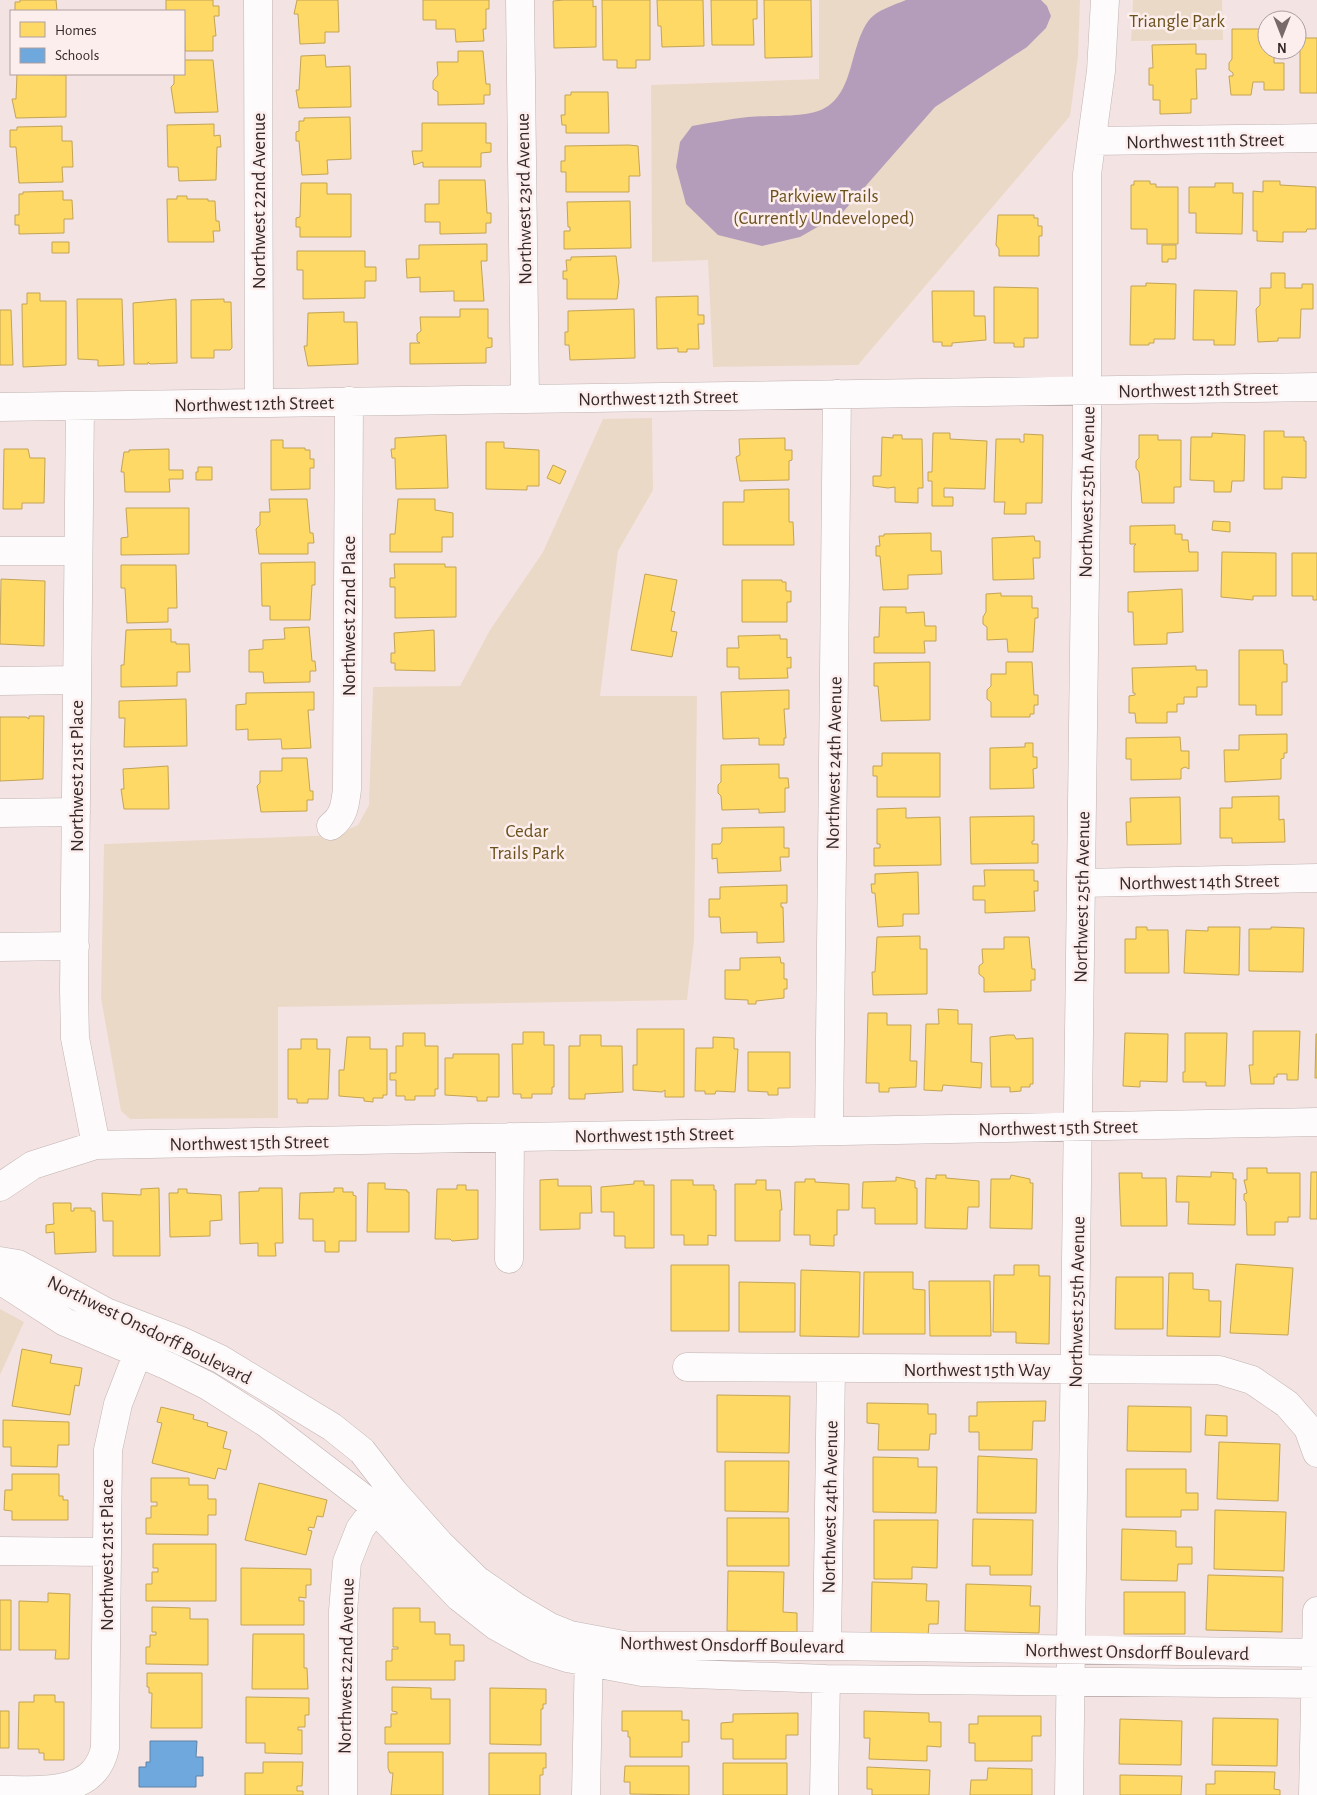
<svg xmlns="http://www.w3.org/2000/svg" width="1317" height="1795" font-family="'Alegreya Sans',sans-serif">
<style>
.green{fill:#ebd9c8}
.water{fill:#b49dba}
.homes{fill:#ffd966;stroke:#c3a454}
.schools{fill:#6fa8dc;stroke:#5e82a6}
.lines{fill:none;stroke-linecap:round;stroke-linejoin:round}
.minor-casing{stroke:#c1b3b3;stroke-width:29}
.minor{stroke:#fdfbfb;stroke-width:28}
.labels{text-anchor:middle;stroke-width:5;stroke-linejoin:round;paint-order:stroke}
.park-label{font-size:19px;fill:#6b511c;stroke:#fdeeee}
.street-label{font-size:19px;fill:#362929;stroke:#fdeeee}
</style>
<rect width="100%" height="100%" fill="#f4e3e3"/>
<!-- green -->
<path class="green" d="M819,0H1080L1078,56L1070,116L858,365L713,367L708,260L652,262L651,85L819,79Z
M1133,0H1222L1223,40L1131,41Z
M652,418L653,490L618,551L600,696H697L694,941L687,1000L278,1007V1118L130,1119L121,1111L101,998L104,844L336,835L358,825L369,805L373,687L460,686L490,630L543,552L603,419Z
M0,1309L24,1322L0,1375Z"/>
<!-- water -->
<path class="water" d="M906,0H1041L1047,6L1051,16L1046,28L1027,47L935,107L842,213L800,237L762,246L718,235L686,204L676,167L680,142L692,126C710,123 729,119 748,117C768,115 806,118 823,109C855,93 849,46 869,20C877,10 894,5 906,0Z"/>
<!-- homes -->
<path class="homes" d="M20,0H56L57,11H15V2H20Z
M166,0H213V6H219V16H214L216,36H213V51H185L184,11H166Z
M297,0H338L339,32H325V43L300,44L298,14H294Z
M423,0H489V9H486V29H483L484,41L456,42L455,29H436V20H423Z
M564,0H593V7L596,6V47L554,48L553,1Z
M602,0H650V60H636V68H617V60H603Z
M657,0H703L704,46L662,47L661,26H658Z
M711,0H757V19H753L754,45H712Z
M764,0H811L812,57L765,58Z
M1232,29H1267V50H1274V63H1284V90H1264V82H1253L1251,95H1231L1229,76H1233V73L1229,70V63L1232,59Z
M1300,38H1317V93H1300Z
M1196,44V54H1206V69H1196L1197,99H1191V113L1160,114V100H1153V85H1149V68H1153L1152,45Z
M458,51H483L486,84H490V95H484V104L438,105V92L433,89V81L438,75L437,62H458Z
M325,55L326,67L350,66L351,107L299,108L296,90H299L301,56Z
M184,60H213L218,112L175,113L171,87L174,84V74H184Z
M17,74L66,75V117L16,118L12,99H16Z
M571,92H608L609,133H566V125H562L561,115H565V95H571Z
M350,117L351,159L327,160L328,174L302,175L299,141H296V132L299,131V121H304V118Z
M422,123H486V143H491V152L481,153V167H423V162L414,165L412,151H422Z
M214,124V136L220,135L221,147H217L216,180L179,181L178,167H168L167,125Z
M62,126V141H72L73,167H62L63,182L19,183L16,147H10V130H17V127Z
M629,145L638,146L640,176H629V192H566V172H561V161H565V146Z
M439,180H485L487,213H491V223H486V233L440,234V222H425V204H439Z
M1134,181H1150V184H1156V187H1178V244H1147V229H1131V185H1134Z
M1263,181H1280V185L1316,187V229H1307L1306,232H1283V242L1257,241V231H1253V191L1263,192Z
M301,183H327V194H351V237H300V227H296V218L300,217Z
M1215,183H1233V193H1243L1242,234L1196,233V213H1189V187H1215Z
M63,191V200H72L73,219H64V233L19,234V225H15V215H19V194H23V192Z
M177,196H187V199H208V201H215L216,221H219L220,231H213L214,242H168L167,199H177Z
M630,201L631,248L564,249V231H570V227H568L567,202Z
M998,215H1034V218H1038V226H1042V236H1039V256H999V249L996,245Z
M52,242H69V253H52Z
M487,244V261H481L484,301H454V291L420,292V277L407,278L406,259H419V245Z
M1162,245H1176V259H1168V262H1162Z
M297,251H365V267H376V281H365V298L303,299V270H297Z
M616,256L619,282L617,299H567V279H563V271H567L566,260H571V257Z
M1271,273H1285V288H1302V284H1313V309H1301L1300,338H1278V341L1258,342L1256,309L1260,305V288H1271Z
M1146,283L1176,284L1175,339H1154V343H1149V345H1130L1131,286H1146Z
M994,287L1038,288V338H1024V347H1014V343H994Z
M1194,290L1237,291L1235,345H1214V340H1193Z
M932,291H974V316H985L986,340L952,343V346H942V342H933Z
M27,293H40V301H66V365L23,367L22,304H27Z
M698,296V315H704V324H698L699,349H687V352H678V348L657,349L656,297Z
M77,299H122L124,365L98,366V360L78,359Z
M176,299L177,363L150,364L148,362V364H134L133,303Z
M224,299V302H231L232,348L230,350H214V358H191V300Z
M460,309H488V338H492V347L486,348V363L410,364V343H420L417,341V334L421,331L420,317H460Z
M634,309L635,358L570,360L569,345H565V332H568V311Z
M0,310H11L13,365H0Z
M344,312V322H357L358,364L308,366L304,346H307L308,313Z
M1264,431H1284V437H1304V441H1306V478L1282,477V489H1264Z
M933,433H950V439L987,441L985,489L944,488V497H953V506H932V481H928V472H932Z
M1212,433L1245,435L1244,481H1232L1231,492H1214V481L1190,480L1191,437H1212Z
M1024,434L1043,435L1042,503H1026V514H1004L1005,502H994L996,439H1020V442H1024Z
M446,435L448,488L396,489L395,458H392L391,449H395V438Z
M893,435H902V439H922L923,488H918V503L895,502V487L888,488L873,486V476H881L882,437L893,438Z
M1139,435H1158V440H1181V487H1174V503H1142L1139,472L1136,468V461L1139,458Z
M785,438V450H792V460L789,461V480L740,481L736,457L740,455L739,439Z
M271,440H283V448H305V450H310V459H314V468H310V489L271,490Z
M486,442H504V448L539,450V486H527V490L486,489Z
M4,449H28L30,458H45L44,503H22V509H3Z
M169,449V470H183V479H169L170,492H125L124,472H121L124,452H129V450Z
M553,465L566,471L560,484L547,478Z
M198,467H212V480H196V472H198Z
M789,489V522H793L794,545H723V502H744V490Z
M269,499H307L310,533H313L314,543H308V554H259L256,529L260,525V512H270Z
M398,499H435V510L453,513V537H442V552H390V534H395Z
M126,508H189V554L121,555V538L128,537Z
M1213,521L1230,522V532L1212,530Z
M1175,525V534H1182V540H1188L1189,552H1198V571L1134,572V546L1136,544H1130V526Z
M931,533V551H941L942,574L908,575V589L883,590L880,556H876V546H880L879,536H884V534Z
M1034,536L1035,541H1040V558H1033L1034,579L993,580L992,538Z
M1222,552L1276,553V596H1253V600L1221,597Z
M1292,553H1317V600H1313V596H1292Z
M315,562V585H312L310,620H270V606H262L261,563Z
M394,564H445V567H456V617L395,618V587H390V578H395Z
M121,565H176L177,608H168V622L127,623L125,588H121Z
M645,574L677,580L671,611L675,612L671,631L677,632L672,657L631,650Z
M1,579L45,581L44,646L0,644Z
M742,580H782V582H786V591H791V602H787V622H742Z
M1182,589L1183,632L1167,633V644L1134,645L1133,612H1128V592Z
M1001,593V596H1032V608H1038V618H1035L1033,652H1008L1007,639L987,640V627L983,624V617L986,612V594Z
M880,607H906V613L924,612L925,626H936V641H924L925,653H874V637H879Z
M309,627L312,661H315L316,671H310V682L264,683L263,672H249V650L263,649V640L285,639L284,628Z
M171,629V642H176V644H189L190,672H177V686L121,687V665H124L126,630Z
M434,630L435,671L395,670V663H391V653H395L394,633Z
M780,635V639H787V658L791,657V668H787L788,678L739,679V667H727V648H739L738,636Z
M1239,650H1283L1284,664H1287V682H1282V715H1256V705H1239Z
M930,662V720L881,721L878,686H874V663Z
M1006,662H1032L1034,695H1038V705H1034V714H1030V717H991V702L987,699V690L991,686V674H1006Z
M1196,666V670H1207V687H1197V697H1184V704H1177V712H1167V723H1136L1135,713H1129V696L1135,695V693H1133L1132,668Z
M789,690V709H784L786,738H784V745H759V738L723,739L721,692Z
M314,692V710H308L311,748L282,749L281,739L248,740V729L236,730V705L246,704V693Z
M186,699L187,746L124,747L125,718H119V701Z
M29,716H44L43,779L0,781V717H26L29,719Z
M1287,734V753H1284V758L1281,759V779L1225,782L1224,750H1239V735Z
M1180,737L1181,751H1189V769L1185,767L1181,769V779L1131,780V759H1126V738Z
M1025,743H1033V757H1037V768L1033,769L1034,788L990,789V748L1025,747Z
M882,753H940V797H877V776H873V766H882Z
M282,758H307L310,791H313V800H307V811L261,812L257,786L260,783V771H282Z
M779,764V778H788L789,788H785V812L759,813V809L722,810L721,796L718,793V785L721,782V765Z
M168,766L169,809H124L121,789H124L123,769Z
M1279,796V820L1284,819L1285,842L1232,843V838H1220V808H1232V797Z
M1180,797L1181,844L1127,845L1126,822H1131L1130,798Z
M906,808V818L940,817L941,865L874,866V848H880V844H877V809Z
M1034,816V841H1032V844H1038V863L971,864L970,817Z
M784,827V848H789V857H780L781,871L718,873L717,858L712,859V844H720L722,841V828Z
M984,870H1034V881H1038V891H1034L1035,911L985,913V900H973V886H985Z
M918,872L919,914H903V926L878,927L875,893H872L871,884H875V874Z
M787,885V903H781V907H783L784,942L757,943V932L721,933L720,917H709V899H720V887Z
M1136,927H1147V930H1168L1169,973H1125V939H1136Z
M1208,927H1240L1239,975L1184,973L1186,930L1208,931Z
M1271,927L1304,928L1303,972L1249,971V929H1271Z
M920,936V949H927V994L873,995L872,972H875L877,937Z
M1004,937H1029L1032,969H1035V980H1031V991L984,992V978L979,974V966L983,963L982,949H1004Z
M780,957L781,963H784V979H787V989H784V998L756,1001V1004H748V1000L725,999V970H740V958Z
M938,1009L958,1010V1024H972L971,1062L982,1063L981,1088L943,1085L942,1091L924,1090L926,1024H939Z
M868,1013H887V1025H911L910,1061H917L916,1087L889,1088V1092H879V1083H866Z
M637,1029H684V1097H665V1090L662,1092L633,1090V1065H637Z
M1253,1031H1300L1298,1080H1287V1074H1277V1077H1274V1084H1251L1249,1065H1253Z
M523,1032H544V1045H554V1087H552V1094H532V1098H521V1094H513L512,1044H523Z
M403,1033H425V1046H438V1089H435V1096H415V1100H405V1096H396V1080H390V1073H396V1046H403Z
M1125,1033L1168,1034L1167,1082L1140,1081V1087L1123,1086Z
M1185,1033H1227L1225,1086H1206V1082H1183V1072H1185Z
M1316,1034H1317V1078H1315Z
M580,1035H601V1046H622L623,1092L585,1094V1099H569V1046H580Z
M1007,1035H1014L1016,1039L1033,1038V1084H1030V1087H1021V1091L1010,1092V1087H991L990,1037Z
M347,1037H370V1049H387V1095H383V1098H373V1102L364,1101V1098L339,1096V1070H344Z
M713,1037L734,1038V1049H738L735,1092L716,1091L715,1094H705V1091H695L696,1048H713Z
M301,1039H317V1049H330L328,1099H308V1103H297V1099H288V1049H301Z
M748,1052H790V1088H778V1095H768V1092L748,1091Z
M453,1054H499V1097H487V1101H477V1097L445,1095V1058H453Z
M1247,1168H1267V1173H1300V1217H1288V1222H1275V1235H1247L1246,1202L1244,1200V1194L1247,1193L1244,1180H1247Z
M1211,1172L1233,1173V1179H1236L1235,1225L1188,1224L1189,1202H1176L1177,1176L1211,1177Z
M1311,1172H1317V1219H1310Z
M1119,1173H1142V1178H1166L1167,1226H1121Z
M936,1175H946V1178L979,1181V1207H968L967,1229L925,1228L926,1178L936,1179Z
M1011,1175L1030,1179V1183H1033L1032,1229L990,1228L991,1179H1010Z
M896,1177L915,1181V1188H917V1224H875V1208H862L863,1182L896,1181Z
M558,1179V1186H591L592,1213H580V1229L540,1230V1180Z
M805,1179H815V1182L849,1184V1210H837V1235H834V1246L810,1245V1235H794L795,1182H805Z
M671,1180H693V1185H714V1190H716V1236L708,1235V1245H684V1235H671Z
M756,1180H766V1190H780L782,1210H780V1241H735V1184H756Z
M634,1181H644V1185H654V1248H625V1236H614V1212H601V1187L634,1184Z
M368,1183H385V1189L407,1190V1192H409V1232H367Z
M457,1185H466V1190H478V1239L452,1241L450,1239H435L437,1189H457Z
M159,1188L160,1256H113V1221H103L102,1193L141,1195V1189Z
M259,1188H282L283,1243H275L276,1256H258V1243L240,1244L239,1192L259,1191Z
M334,1188H343V1192H353V1195L356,1196V1241H339V1252H325V1241H313V1219H299L300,1193L334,1192Z
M178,1189H187V1193L221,1195L222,1220L210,1221V1236L170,1237L169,1193H178Z
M53,1203H71V1211H74V1208H91V1211H95L96,1252L55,1254L54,1232L46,1233V1225L54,1224Z
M1236,1264L1293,1268L1288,1335L1230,1333Z
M671,1265H729V1331H671Z
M1014,1265H1039V1276H1050L1049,1344L1016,1343V1332H993L994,1275H1014Z
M801,1270L860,1272L859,1337L800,1336Z
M864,1272H913V1289L925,1290V1334H863Z
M1169,1273H1193V1289L1209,1290V1301H1221L1220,1337L1167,1336Z
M1116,1277H1163V1329H1115Z
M929,1281H990L991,1336H930Z
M739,1282L795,1283V1332H739Z
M22,1349L52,1355L50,1363L82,1368L79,1386L75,1385L70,1415L12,1406Z
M717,1395L790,1396L789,1453L717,1452Z
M1046,1401L1045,1421H1033L1032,1450H979V1432H969V1416H977V1402Z
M867,1403L928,1404V1414H936V1434H930L929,1450H878L879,1424L867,1423Z
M1128,1406L1191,1407V1452L1127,1451Z
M161,1407L194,1415L193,1419L208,1423L207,1426L227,1432L223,1448L231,1450L226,1470L218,1468L215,1479L152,1463L162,1423L157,1422Z
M1206,1415L1227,1416V1436L1205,1435Z
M3,1420L69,1422V1445H58L57,1467L11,1466V1447H3Z
M1219,1442L1280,1444L1278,1501L1217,1499Z
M978,1456L1037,1459L1036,1513H977Z
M873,1457L918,1458V1467H937L936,1513L873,1512Z
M725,1461H789L788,1512L725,1511Z
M1126,1469H1186V1493H1198V1510H1181V1517H1126Z
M12,1474H59V1496H63V1500H68V1520H12V1511L4,1510L5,1490H12Z
M151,1478H189V1485H208V1499H216V1515H208V1535L146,1534V1518H151V1506H157V1502H151Z
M259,1483L327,1500L323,1517L317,1516L314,1528L309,1527L308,1530L312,1531L306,1555L245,1540Z
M1215,1510L1286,1512L1284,1571L1214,1569Z
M727,1518H789V1566H727Z
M973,1519L1033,1520L1032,1575H990V1566H972Z
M874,1520H938L937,1568L912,1567V1579H874Z
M1122,1529L1176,1531V1547H1192V1564H1178L1177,1581L1121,1580Z
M153,1544H216V1601H146V1584H152V1572H158V1568H153Z
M241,1568L311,1569V1585H306V1598L299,1597V1601H304V1625H241Z
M728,1571L784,1572L783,1612L797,1613V1632L727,1631Z
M1208,1575L1283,1577L1282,1632L1206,1630Z
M872,1582L927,1584L926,1601H939L938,1624H929L928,1635L871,1633Z
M966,1584L1031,1586L1030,1606H1040L1039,1633L965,1631Z
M1124,1592H1185V1634H1124Z
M48,1593L70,1594L69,1659H55L56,1650H19V1601L48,1602Z
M0,1600H11V1650H0Z
M152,1607L190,1608V1619H208V1665L146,1664V1647H150V1635H156V1632H152Z
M393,1608H420V1622H435V1634H450V1645H464V1661H455V1680H386V1661H392V1649H398V1647H393Z
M253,1634H304V1668H307L308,1689H252Z
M147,1673H202V1728H151L152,1693H149V1687H147Z
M392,1687L431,1688V1699H450V1744H385V1727H391V1714H397V1712L392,1711Z
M490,1688L546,1689V1704H543V1709H541V1745L490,1744Z
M34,1695H55V1702H64V1760H44V1753H39V1749H18L19,1702H34Z
M246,1697L309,1698V1715H305V1727H298V1730H302V1754L265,1753V1743H246Z
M0,1711H9V1748H0Z
M622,1711H682V1720H689V1742H682V1757H630V1737H628V1731H622Z
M864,1711L929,1713V1722H941V1747L927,1746V1761L869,1759L870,1738H864Z
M798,1713V1735H786V1759H733V1739H721V1723L733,1722V1714Z
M978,1716H1041V1736H1032V1761H975V1743H969V1724H978Z
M1213,1718L1278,1719L1277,1766L1212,1765Z
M1120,1719L1182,1721L1181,1765L1119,1764Z
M388,1752H443V1795H391L393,1773H390L388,1768Z
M489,1753H546V1768H543V1775H540V1795H489Z
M263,1762H303L302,1786H297V1791H303V1795H245V1773H263Z
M723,1763H787V1795H723Z
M625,1766H689V1795L630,1794V1782H624Z
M867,1767L930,1770L929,1795H872V1789H867Z
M988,1768L1032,1769V1795H970L971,1780H987Z
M1215,1771L1275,1772L1274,1789L1280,1790V1795H1206V1784H1215Z
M1120,1775L1182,1776L1181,1795H1120Z"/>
<!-- schools -->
<path class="schools" d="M150,1741H197L196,1757H203V1776H196V1787H139V1767H146V1762H150Z"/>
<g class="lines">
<defs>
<path id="minor" d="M258,0L259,402
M520,0L525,398
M1093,141L1317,138
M80,406L74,990L75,1038L96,1145
M0,407L1317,387
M0,551H78
M0,681L77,680
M0,813L76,812
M331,826C344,816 345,805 347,789L349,401
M1081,883L1317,878
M0,947L75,946
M829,1131L837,394
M0,1187L33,1165L96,1145L1317,1122
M509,1259L510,1137
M0,1261L18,1264L106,1312L179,1340L220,1359L332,1427L362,1451L393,1491L440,1544L477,1580L516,1607L550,1627L570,1635L629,1646H827L1317,1653
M0,1280L65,1322L168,1366L208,1386L266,1423L366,1500L459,1597L496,1626L536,1648L567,1658L642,1672L826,1679L1317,1684
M687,1367L1219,1370L1252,1380L1287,1404L1308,1428L1317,1453
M0,1551L106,1552
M827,1646L831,1368
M0,1790C45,1790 95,1795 105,1748L108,1450L118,1404L144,1337
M343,1795V1611L347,1562L360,1529L375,1509L388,1496
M586,1795L589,1647
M824,1795L826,1679
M1069,1795L1087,422V174L1101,71L1105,0
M1313,1795L1317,1611"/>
</defs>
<!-- minor casing -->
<use href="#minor" class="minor-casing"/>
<!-- minor -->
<use href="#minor" class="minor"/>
</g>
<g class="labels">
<!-- park labels -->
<g class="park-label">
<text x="1177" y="27">Triangle Park</text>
<text x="824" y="202">Parkview Trails<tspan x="824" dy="22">(Currently Undeveloped)</tspan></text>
<text x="527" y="837">Cedar<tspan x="527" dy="22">Trails Park</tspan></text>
</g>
<!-- street labels -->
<g class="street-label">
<text transform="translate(1205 140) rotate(-1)" y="7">Northwest 11th Street</text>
<text transform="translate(523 199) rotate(-91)" y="7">Northwest 23rd Avenue</text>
<text transform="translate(258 201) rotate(-90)" y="7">Northwest 22nd Avenue</text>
<text transform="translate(1198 389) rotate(-1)" y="7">Northwest 12th Street</text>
<text transform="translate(658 397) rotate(-1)" y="7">Northwest 12th Street</text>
<text transform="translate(254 403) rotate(-1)" y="7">Northwest 12th Street</text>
<text transform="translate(1086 492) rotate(-89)" y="7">Northwest 25th Avenue</text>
<text transform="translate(348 616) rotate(-90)" y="7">Northwest 22nd Place</text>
<text transform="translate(833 763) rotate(-89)" y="7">Northwest 24th Avenue</text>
<text transform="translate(76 776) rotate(-90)" y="7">Northwest 21st Place</text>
<text transform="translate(1199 881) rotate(-1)" y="7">Northwest 14th Street</text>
<text transform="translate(1081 897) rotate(-89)" y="7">Northwest 25th Avenue</text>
<text transform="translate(1058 1127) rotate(-1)" y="7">Northwest 15th Street</text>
<text transform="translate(654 1134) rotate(-1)" y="7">Northwest 15th Street</text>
<text transform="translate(249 1142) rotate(-1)" y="7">Northwest 15th Street</text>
<text transform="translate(1076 1302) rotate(-89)" y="7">Northwest 25th Avenue</text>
<text transform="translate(150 1329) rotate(26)" y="7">Northwest Onsdorff Boulevard</text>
<text x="977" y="1376">Northwest 15th Way</text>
<text transform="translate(829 1507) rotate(-89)" y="7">Northwest 24th Avenue</text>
<text transform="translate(106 1555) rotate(-90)" y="7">Northwest 21st Place</text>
<text transform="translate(732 1644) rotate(1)" y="7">Northwest Onsdorff Boulevard</text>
<text transform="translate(1137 1651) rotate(1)" y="7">Northwest Onsdorff Boulevard</text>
<text transform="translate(345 1666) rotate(-89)" y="7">Northwest 22nd Avenue</text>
</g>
</g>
<!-- legend -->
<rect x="10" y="10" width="175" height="65" fill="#fdeeee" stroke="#ad9f9f"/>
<rect x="20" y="22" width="25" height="15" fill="#ffd966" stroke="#ad9f9f"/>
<text x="55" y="35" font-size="15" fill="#362929">Homes</text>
<rect x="20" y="48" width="25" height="15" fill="#6fa8dc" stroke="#ad9f9f"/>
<text x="55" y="60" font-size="15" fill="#362929">Schools</text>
<!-- north arrow -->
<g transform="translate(1282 35) rotate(180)"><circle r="24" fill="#fdeeee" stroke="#ad9f9f"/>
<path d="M0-4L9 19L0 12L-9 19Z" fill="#786a6a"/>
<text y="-8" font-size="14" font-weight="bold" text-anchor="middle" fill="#362929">N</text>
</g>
</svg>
